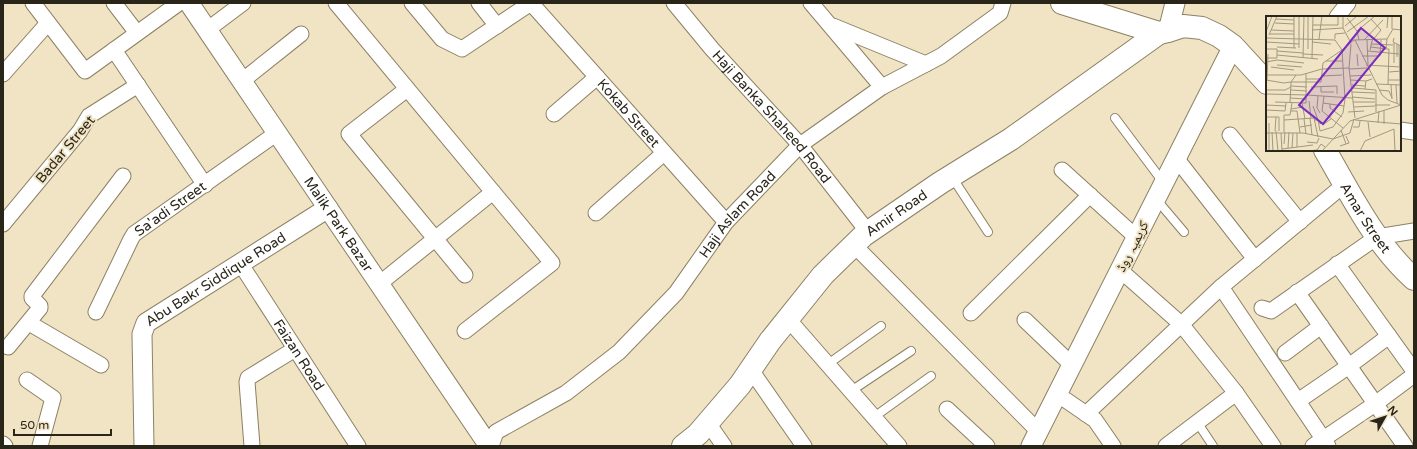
<svg xmlns="http://www.w3.org/2000/svg" width="1417" height="449" font-family="'Varela Round','Noto Naskh Arabic',sans-serif">
<style>
.lines{fill:none;stroke-linecap:round;stroke-linejoin:round}
.service-casing{stroke:#8c8164;stroke-width:10}
.minor-casing{stroke:#8c8164;stroke-width:17}
.tertiary-casing{stroke:#8c8164;stroke-width:21}
.secondary-casing{stroke:#8c8164;stroke-width:24}
.service{stroke:#fff;stroke-width:8}
.minor{stroke:#fff;stroke-width:15}
.tertiary{stroke:#fff;stroke-width:19}
.secondary{stroke:#fff;stroke-width:22}
.labels{text-anchor:middle;stroke-width:4;stroke-linejoin:round;paint-order:stroke}
.street-label{font-size:14px;fill:#2a2519;stroke:#f0e4c5}
.inset-road{fill:none;stroke:#a19880;stroke-width:1}
.view{fill:#7b2cbf;fill-opacity:0.15;stroke:#7b2cbf;stroke-width:2}
.inset-edge{fill:none;stroke:#2a2519;stroke-width:2}
</style>
<rect width="100%" height="100%" fill="#f0e4c5"/>
<g class="lines">
<defs>
<path id="service" d="M1115,118L1163,182
M952,177L988,232
M1156,199L1184,232
M828,364L881,326
M851,391L911,351
M874,417L931,376
M1197,422L1213,446"/>
<g id="minor">
<path d="M33,3L85,71L179,3"/>
<path d="M114,3L137,33"/>
<path d="M336,3L552,263L465,331"/>
<path d="M412,3L442,39L462,49L531,3"/>
<path d="M479,3L497,26"/>
<path id="s1" d="M531,3L726,222"/>
<path id="s2" d="M674,3L712,49L800,145L868,232"/>
<path d="M811,3L882,87"/>
<path d="M1337,17L1348,3"/>
<path d="M833,26L926,64"/>
<path d="M207,30L243,3"/>
<path d="M114,50L205,185"/>
<path d="M3,74L48,23"/>
<path d="M242,81L301,34"/>
<path d="M407,89L349,134L465,275"/>
<path d="M554,114L597,77"/>
<path d="M1400,130L1414,132"/>
<path d="M1230,135L1300,222"/>
<path d="M1176,158L1255,259"/>
<path d="M1062,170L1136,237"/>
<path d="M596,213L664,153"/>
<path d="M3,224L80,131L89,116L138,85"/>
<path d="M854,245L1038,431"/>
<path id="s3" d="M240,263L358,446"/>
<path d="M1337,264L1414,371"/>
<path d="M1120,270L1181,324L1236,393L1273,446"/>
<path d="M379,284L493,192"/>
<path d="M1221,287L1328,446"/>
<path d="M1297,292L1405,446"/>
<path d="M1262,308L1271,311L1377,237L1414,231"/>
<path id="s4" d="M96,312L131,239L134,234L277,133"/>
<path d="M971,313L1090,195"/>
<path d="M788,319L899,446"/>
<path d="M1025,320L1072,365"/>
<path d="M29,323L101,365"/>
<path d="M8,347L40,308V306L32,298V296L123,176"/>
<path d="M1285,353L1321,326"/>
<path d="M751,370L804,446"/>
<path d="M27,380L53,398L40,446"/>
<path d="M1057,394L1095,420L1113,446"/>
<path d="M1298,401L1349,366L1389,336"/>
<path d="M947,409L987,446"/>
<path d="M1086,414L1221,287L1345,184"/>
<path d="M708,423L724,446"/>
<path d="M3,444L5,446"/>
<path d="M252,446L247,382L248,378L295,349"/>
<path id="s5" d="M491,446L496,432L566,393L619,352L676,293L726,222L800,145L882,87L941,56L1000,13L1003,3"/>
<path d="M1166,446L1236,393"/>
<path d="M1313,446L1375,404L1414,375"/>
</g>
<g id="tertiary">
<path id="s6" d="M189,3L489,446"/>
<path d="M1168,31L1175,3"/>
<path id="s7" d="M144,446L142,334L146,323L328,208"/>
<path d="M1031,446L1233,46"/>
</g>
<g id="secondary">
<path d="M1062,3L1159,33L1168,31L1183,26L1202,28L1219,36L1233,46L1267,83"/>
<path id="s8" d="M1325,150C1351,195 1375,244 1414,279"/>
<path id="s9" d="M683,446L698,434L740,385L770,341L823,275L864,235L940,183L1011,139L1159,33"/>
</g>
</defs>
<!-- service casing -->
<use href="#service" class="service-casing"/>
<!-- minor casing -->
<use href="#minor" class="minor-casing"/>
<!-- tertiary casing -->
<use href="#tertiary" class="tertiary-casing"/>
<!-- secondary casing -->
<use href="#secondary" class="secondary-casing"/>
<!-- service -->
<use href="#service" class="service"/>
<!-- minor -->
<use href="#minor" class="minor"/>
<!-- tertiary -->
<use href="#tertiary" class="tertiary"/>
<!-- secondary -->
<use href="#secondary" class="secondary"/>
</g>
<g class="labels">
<!-- street labels -->
<g class="street-label">
<text dy="5" stroke="none"><textPath href="#s1" startOffset="147">Kokab Street</textPath></text>
<text dy="5" stroke="none"><textPath href="#s2" startOffset="150">Haji Banka Shaheed Road</textPath></text>
<text transform="translate(65 149) rotate(-50)" y="5">Badar Street</text>
<text dy="5" stroke="none"><textPath href="#s4" startOffset="131">Sa'adi Street</textPath></text>
<text dy="5" stroke="none"><textPath href="#s9" startOffset="318">Amir Road</textPath></text>
<text dy="5" stroke="none"><textPath href="#s5" startOffset="344">Haji Aslam Road</textPath></text>
<text dy="5" stroke="none"><textPath href="#s8" startOffset="79">Amar Street</textPath></text>
<text dy="5" stroke="none"><textPath href="#s6" startOffset="267">Malik Park Bazar</textPath></text>
<text transform="translate(1132 246) rotate(-63)" y="5">کریمیہ روڈ</text>
<text dy="5" stroke="none"><textPath href="#s7" startOffset="206">Abu Bakr Siddique Road</textPath></text>
<text dy="5" stroke="none"><textPath href="#s3" startOffset="109">Faizan Road</textPath></text>
</g>
</g>
<!-- overview -->
<g transform="translate(1266 16)">
<rect width="135" height="135" fill="#f0e4c5"/>
<path class="inset-road" d="M77,0V12L85,27M126,0V13M81,2L91,15L93,24M10,3L28,4M9,7L28,8M47,9H72V0M79,10L91,0M121,12L122,0M5,14L28,15M46,14L77,12M91,15L109,0M0,16L6,0M81,16L103,0M4,18H28M3,19L11,0M0,22L69,24L76,34L88,24L121,23L127,13L135,14M128,22L127,26L135,30M53,23L56,0M69,23V18L79,17M121,23L120,33H123L122,69M89,24L116,79L122,84L135,89M98,24L117,4M101,24L102,48M0,26L33,28M46,26L65,28M85,28L83,52L89,102M105,28L127,29M133,29L134,69M11,31L30,32M105,31L120,33M28,32V0M33,32V0M0,33H11V42H0M42,33V0M104,34L106,25L115,14L105,3M11,35L37,37M102,35L133,38M37,38L57,39M91,38L92,50M11,39L52,43M96,40H114L115,24M131,41V28M37,42L38,0M46,42L47,0M60,45H76M0,46L11,44L38,47M128,47V27M11,49L36,51M100,49L135,51M5,51L28,54M83,53L101,52M123,56L135,55M0,59H35L56,53L83,52M56,60L76,59M84,60L105,59M40,63H56M0,64L18,67L25,66L30,59M1,64L2,38M85,64L100,65M122,64H135M110,68L135,69M86,69L99,70M125,69L126,83M130,69L131,87M134,69V88M25,70L41,71M45,71L71,70V78M55,71V76H68M87,72L110,74V96M99,73L100,65L106,63M0,74H19L25,71M25,74L41,75M113,74L123,75L126,82M86,76L109,77M0,78L41,79M41,79L86,82M52,80L51,92L54,97M58,80L56,95L77,112M86,81L109,83M24,82L40,83M43,85L45,102M9,86L40,87V58M87,86H109M24,87L25,66H55L57,47L76,34L79,83L77,97L67,111L54,115M36,87L39,103M57,87L78,90M64,88V92L76,101M0,89L20,90M109,89H124M47,90L52,104M88,91L109,90M25,93L37,91M0,94L19,95L20,87M25,95H31L34,117M82,96L98,95M0,101H13V115M44,102L46,119M38,103L40,118M18,104L48,102L52,121M49,104H52L54,115M89,104L135,108M102,106L104,121M3,107V135M53,107L58,108L65,103M112,107L113,95M118,108V94M34,111L46,109M87,111H93L94,105M75,114L80,128M9,115L10,101M10,115L12,135M6,116L7,135M18,116V99H24L26,87M0,117H37L67,123M15,117L16,135M31,117V131M67,123L84,117L88,103M41,126L51,127L53,122M18,128L19,116M74,130L83,127L80,120M22,132L23,116M26,132L27,117M16,133L47,129M42,135L51,134L55,128L59,131M56,135L84,105L135,89M94,135L99,125L128,113L129,135"/>
<path class="view" d="M95,12L119,32L57,108L33,89Z"/>
<rect width="135" height="135" class="inset-edge"/>
</g>
<!-- border -->
<rect width="1417" height="449" fill="none" stroke="#2a2519" stroke-width="8"/>
<!-- north arrow -->
<g transform="translate(1385 417) rotate(51)" stroke="#f0e4c5" stroke-width="3" paint-order="stroke">
<path d="M0-3L7 15L0 10L-7 15Z" fill="#2a2519"/>
<text y="-6" font-size="11" font-weight="bold" text-anchor="middle" fill="#2a2519">N</text>
</g>
<!-- scale -->
<path d="M14 429v6h97v-6" fill="none" stroke="#2a2519" stroke-width="2"/>
<text x="20" y="429" font-size="12" fill="#2a2519" stroke="#f0e4c5" stroke-width="3" paint-order="stroke">50 m</text>
</svg>
